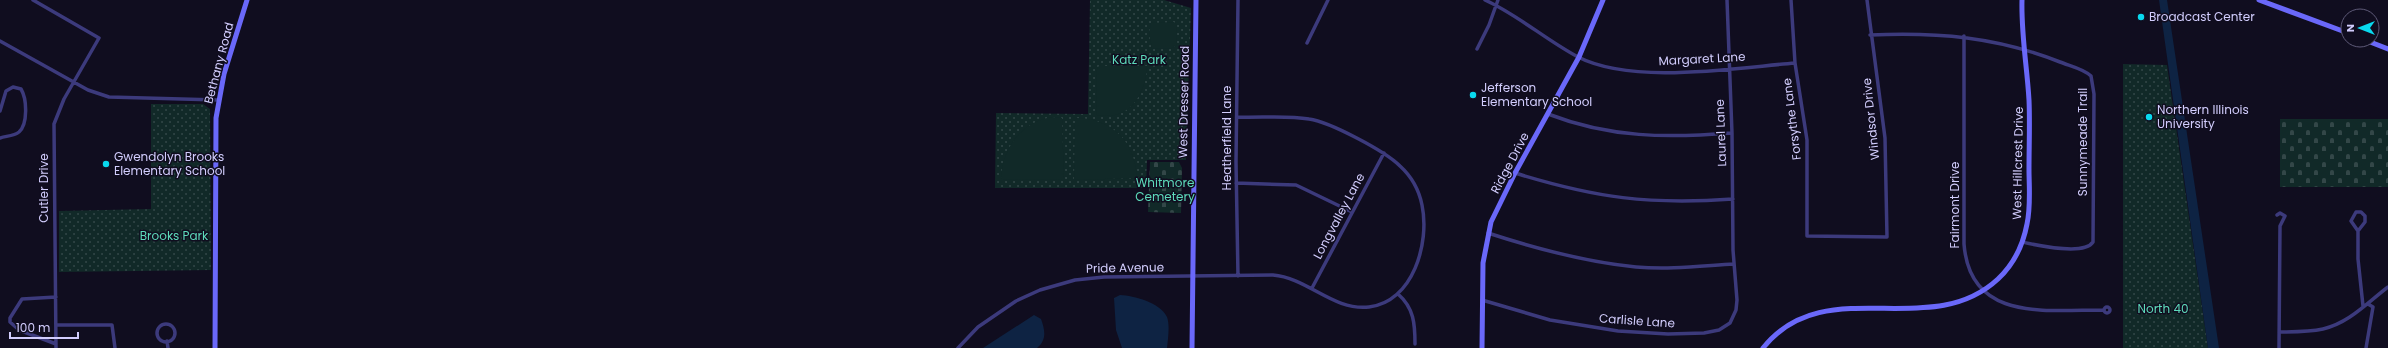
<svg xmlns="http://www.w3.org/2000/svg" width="2388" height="348" font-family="Poppins,sans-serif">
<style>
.grass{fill:url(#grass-dots)}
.cemetery{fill:url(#cemetery-stones)}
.garden{fill:#112928}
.water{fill:#0e2343}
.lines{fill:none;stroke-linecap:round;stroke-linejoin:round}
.street{stroke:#3c3a7c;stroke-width:3.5}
.secondary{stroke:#6a68f9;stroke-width:5}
.poi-dot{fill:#09d9ee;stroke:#100d1f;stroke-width:1.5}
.labels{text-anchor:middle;stroke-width:3;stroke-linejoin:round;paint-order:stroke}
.poi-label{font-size:12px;fill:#d2cdfd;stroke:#100d1f;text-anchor:start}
.street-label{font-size:12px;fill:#d2cdfd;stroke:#100d1f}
.park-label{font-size:12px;fill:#5ddaba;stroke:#100d1f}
</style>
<defs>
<pattern id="grass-dots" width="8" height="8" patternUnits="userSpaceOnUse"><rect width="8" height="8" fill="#112928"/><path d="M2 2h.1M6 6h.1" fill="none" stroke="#334748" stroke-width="1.8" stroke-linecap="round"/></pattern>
<pattern id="cemetery-stones" width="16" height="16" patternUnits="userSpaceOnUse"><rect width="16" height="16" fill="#112928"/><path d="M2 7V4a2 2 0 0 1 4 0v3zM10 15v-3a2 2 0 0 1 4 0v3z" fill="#334748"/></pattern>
</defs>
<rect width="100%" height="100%" fill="#100d1f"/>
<!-- grass -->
<path class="grass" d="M1090,0H1164L1191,8L1186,160H1147L1146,188H995L996,113L1088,114Z
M2123,64L2167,65L2208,348H2123Z
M151,104H203L210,109L211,270L59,272V211L151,209Z"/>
<!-- cemetery -->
<path class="cemetery" d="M2280,119H2388V187H2280Z
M1150,162H1179L1182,168L1181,213L1148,212Z"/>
<!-- garden -->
<path class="garden" d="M1174,22L1177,25L1176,46L1172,48L1152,49L1149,33L1151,23Z
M1099,66H1147C1147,85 1136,111 1115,115C1109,116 1102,115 1096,115L1097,69Z
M1052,117L1062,118L1064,180L1001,179C1002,149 1021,122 1052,117Z
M1075,118C1112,118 1135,141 1137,178L1074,180Z"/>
<!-- water -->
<path class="water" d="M2159,0H2167L2219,348H2208Z
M1120,295C1134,296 1160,302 1167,317C1170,325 1168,339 1167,348H1122L1116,330L1114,298Z
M1034,315L1041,319C1045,330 1047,340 1037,348H983Z"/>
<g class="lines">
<!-- street -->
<path class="street" d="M33,0L99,38L64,99L54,124L56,348
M1485,0C1518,15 1546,40 1578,57C1633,85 1734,68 1795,63
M1791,0L1795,63L1807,140V236L1887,237L1885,138L1867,0
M1870,35C1938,32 1997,37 2060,62C2070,66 2084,69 2091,76L2094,94L2093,242C2084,256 2036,245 2022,242
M1964,36V244C1970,322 2046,310 2103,310
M0,41L88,90L109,97L218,100
M1307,43L1328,0
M1477,49L1489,25L1498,0
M0,111L6,91L13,87L21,89C27,99 28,124 19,132C14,136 6,136 0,138
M1548,114C1610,138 1667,138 1732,133
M1515,173C1596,198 1649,205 1733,199
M1236,183L1296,185L1352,212
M2277,215L2280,213L2285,216L2280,226L2279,348
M2358,231L2365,222V216L2361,212H2356L2351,221L2358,231V259L2363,306
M1488,233C1537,249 1585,262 1636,267C1669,270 1701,266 1734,264
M1238,276L1236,162L1238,0
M1312,288L1384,153
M1398,294C1414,308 1415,324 1415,344
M56,297L22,299L10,318V322L19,330L56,344
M1482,300L1550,320L1618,331L1668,334L1704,333L1719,330L1730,323L1736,310L1737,300L1733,250L1732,133L1727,0
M2104 310a3 3 0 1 1 6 0a3 3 0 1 1-6 0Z
M157 333a9 9 0 1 1 18 0a9 9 0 1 1-18 0Z
M56,325H112L115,348
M2279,332C2293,332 2309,332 2323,329C2349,323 2367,303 2388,287
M167,341L168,348
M958,348L978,327L1016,301L1040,290L1075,280L1104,277L1273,275C1308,278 1333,311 1369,307C1413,302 1430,243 1422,205C1419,190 1411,176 1400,166C1385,151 1330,122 1309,119C1286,115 1260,118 1237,117
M2366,348L2373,307L2368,304"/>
<!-- secondary -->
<path class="secondary" d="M2259,0L2348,33
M2365,40L2388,49
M215,348L216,118L224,74L247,0
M1192,348L1196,0
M1482,348L1483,263L1491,222L1515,173L1579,57L1603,0
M1763,348C1825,270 1929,343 1998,279C2013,265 2023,245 2027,224C2031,206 2029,187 2029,169C2029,146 2030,123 2029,100C2027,66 2021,34 2022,0"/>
</g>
<!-- markers -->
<g class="poi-dot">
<circle cx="2141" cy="17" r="4"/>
<circle cx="1473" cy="95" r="4"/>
<circle cx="2149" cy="117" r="4"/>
<circle cx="106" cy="164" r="4"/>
</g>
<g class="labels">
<!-- poi labels -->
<g class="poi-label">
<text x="2149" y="21">Broadcast Center</text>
<text x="1481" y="92">Jefferson<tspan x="1481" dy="14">Elementary School</tspan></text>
<text x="2157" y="114">Northern Illinois<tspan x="2157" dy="14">University</tspan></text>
<text x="114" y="161">Gwendolyn Brooks<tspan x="114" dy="14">Elementary School</tspan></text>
</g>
<!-- street labels -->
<g class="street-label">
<text transform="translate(1702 59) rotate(-3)" y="4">Margaret Lane</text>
<text transform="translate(219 63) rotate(-75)" y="4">Bethany Road</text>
<text transform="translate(1184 102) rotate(-89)" y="4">West Dresser Road</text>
<text transform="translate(1792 119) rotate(-97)" y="4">Forsythe Lane</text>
<text transform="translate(1871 119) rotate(-96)" y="4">Windsor Drive</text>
<text transform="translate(1721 133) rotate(-92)" y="4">Laurel Lane</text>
<text transform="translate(1227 138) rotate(-90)" y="4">Heatherfield Lane</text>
<text transform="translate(2083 142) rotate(-90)" y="4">Sunnymeade Trail</text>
<text transform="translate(1510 163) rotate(-62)" y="4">Ridge Drive</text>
<text transform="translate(2018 163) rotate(-89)" y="4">West Hillcrest Drive</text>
<text transform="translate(44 188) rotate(-90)" y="4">Cutler Drive</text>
<text transform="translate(1955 205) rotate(-90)" y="4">Fairmont Drive</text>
<text transform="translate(1339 216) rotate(-62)" y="4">Longvalley Lane</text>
<text transform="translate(1125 268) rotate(-1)" y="4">Pride Avenue</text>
<text transform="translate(1637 321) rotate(4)" y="4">Carlisle Lane</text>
</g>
<!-- park labels -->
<g class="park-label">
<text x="1139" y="64">Katz Park</text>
<text x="1165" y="187">Whitmore<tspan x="1165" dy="14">Cemetery</tspan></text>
<text x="174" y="240">Brooks Park</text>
<text x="2163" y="313">North 40</text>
</g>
</g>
<!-- north arrow -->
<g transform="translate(2360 28) rotate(270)"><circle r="19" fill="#100d1f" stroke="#5e5a78"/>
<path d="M0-3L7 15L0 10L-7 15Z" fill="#09d9ee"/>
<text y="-6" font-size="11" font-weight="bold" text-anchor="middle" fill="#d2cdfd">N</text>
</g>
<!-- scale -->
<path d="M10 332v6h68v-6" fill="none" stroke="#d2cdfd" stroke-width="2"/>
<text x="16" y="332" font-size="12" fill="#d2cdfd" stroke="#100d1f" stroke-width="3" paint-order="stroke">100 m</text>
</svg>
